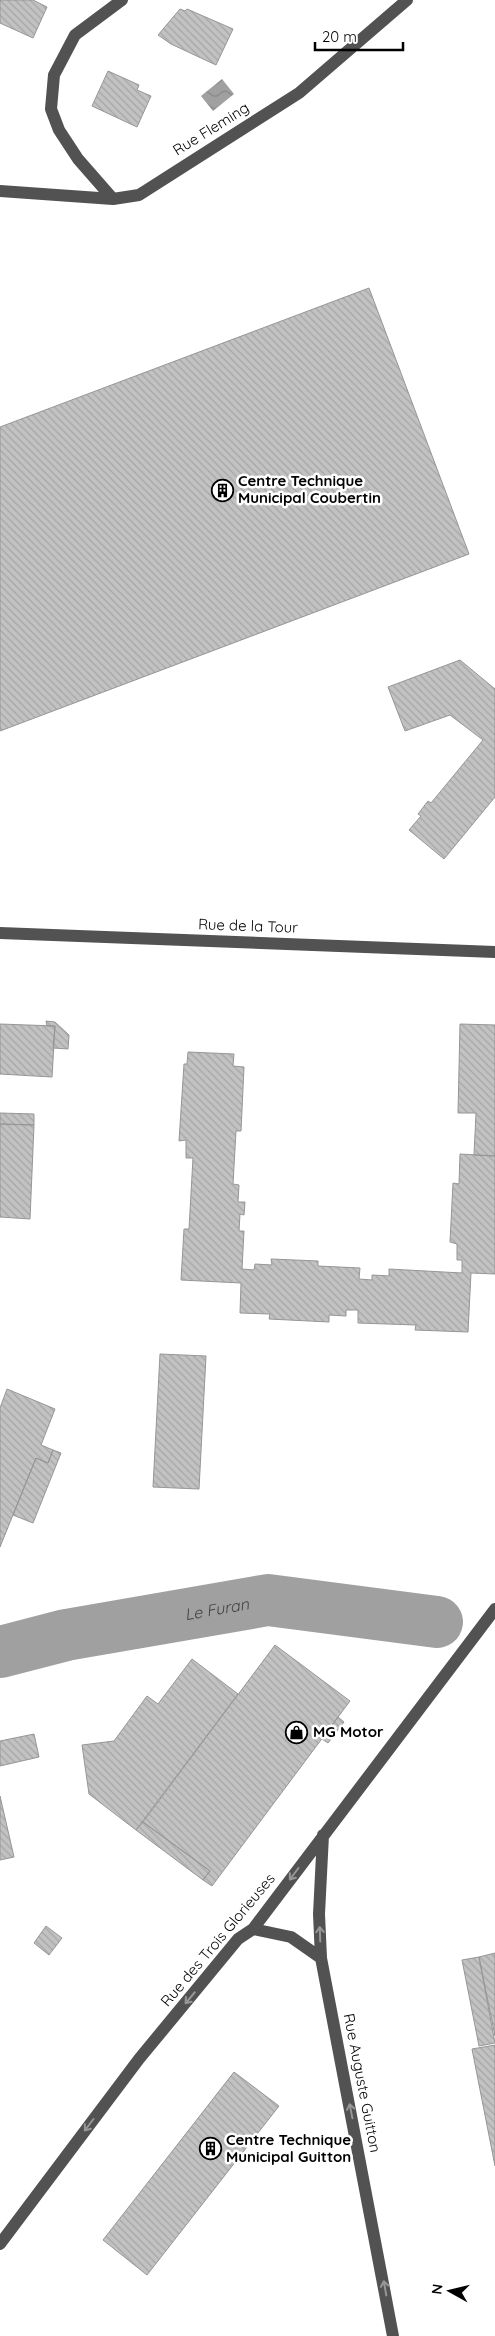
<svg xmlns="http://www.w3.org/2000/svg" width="495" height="2336" font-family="Quicksand,sans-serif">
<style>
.water{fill:url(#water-waves)}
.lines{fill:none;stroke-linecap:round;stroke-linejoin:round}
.river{stroke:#a0a0a0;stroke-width:52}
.building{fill:url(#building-back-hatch);stroke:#969696}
.minor{stroke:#525252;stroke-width:12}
.oneway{stroke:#979797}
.labels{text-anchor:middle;stroke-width:5;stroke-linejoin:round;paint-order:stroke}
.street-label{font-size:15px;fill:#000;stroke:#fff}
.poi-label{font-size:15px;font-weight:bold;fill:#000;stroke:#fff;text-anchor:start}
.water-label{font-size:16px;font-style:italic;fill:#414141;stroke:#fff}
</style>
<defs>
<pattern id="water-waves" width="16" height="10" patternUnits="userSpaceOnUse" patternTransform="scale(1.25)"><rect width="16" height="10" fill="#a0a0a0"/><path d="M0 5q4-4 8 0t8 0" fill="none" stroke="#888"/></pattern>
<pattern id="building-back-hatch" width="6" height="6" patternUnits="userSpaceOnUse" patternTransform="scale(1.25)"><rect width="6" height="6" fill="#c2c2c2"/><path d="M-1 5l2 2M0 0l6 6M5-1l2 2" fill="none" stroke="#a5a5a5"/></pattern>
</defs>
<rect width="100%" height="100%" fill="#fff"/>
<!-- water -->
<path class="water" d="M222,79L234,94L213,111L201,96Z"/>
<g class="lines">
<!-- river -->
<path class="river" id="s1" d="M0,1652L66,1635L268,1600L437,1622"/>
</g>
<!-- building -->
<path class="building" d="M0,0H33L47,7L33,38L0,23Z
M180,9L185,11L187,9L233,29L216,65L171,44L158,35Z
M108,71L139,85L137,90L151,96L137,127L92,106Z
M369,288L469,554L0,731V427Z
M460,660L495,689V797L444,859L409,830L421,816L418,814L428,801L431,803L483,740L450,715L405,731L388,687Z
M46,1021L55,1022L69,1035L68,1049L53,1048L55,1026H47Z
M0,1024L55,1026L52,1077L0,1074Z
M460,1024L495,1025V1156L474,1155L476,1113H458Z
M188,1052L234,1054L233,1066L244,1067L241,1131H236L233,1184L239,1185L238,1202H245L244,1215L240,1214L239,1231H244L242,1269L254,1270L255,1264L272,1265L271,1259L318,1261V1266L360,1268L359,1279L372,1280V1275L389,1276V1269L462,1273V1260H457V1244L450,1242L453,1183L459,1184L460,1154L495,1156V1274L471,1273L468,1332L415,1330L416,1325L358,1323V1310H346V1316L329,1315V1322L269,1319L270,1314L240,1313L241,1283L181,1280L184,1229H189L193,1158H186V1140L179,1141L184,1064H187Z
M0,1113L34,1114V1125L0,1124Z
M0,1124L34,1125L30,1219L0,1217Z
M160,1354L206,1356L199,1489L153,1487Z
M7,1389L55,1409L41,1445L53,1450L48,1463L36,1458L0,1547V1408Z
M53,1450L61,1453L33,1523L13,1515L36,1458L48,1463Z
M275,1645L350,1701L212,1886L203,1880L210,1871L143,1822Z
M192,1659L238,1694L136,1830L89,1794L82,1745L114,1741L147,1696L158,1704Z
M338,1717L344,1722L328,1743L322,1739Z
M34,1734L39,1757L0,1766V1741Z
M0,1796L14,1857L0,1860Z
M143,1822L210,1871L203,1880L136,1830Z
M46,1926L62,1938L49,1955L34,1943Z
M495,1953V2036L479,1957Z
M479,1957L495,2043L479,2046L462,1960Z
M495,2045V2166L472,2049Z
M234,2072L279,2106L147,2275L103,2240Z"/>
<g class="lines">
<!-- minor -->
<path class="minor" d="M0,191L113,199L139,195L299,93L407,0
M113,199L78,159L59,130L51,109L54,75L75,35L122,0
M0,933L495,952
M323,1835L319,1914L321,1958L393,2336
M253,1929L291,1937L321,1958
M0,2244L139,2059L238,1939L253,1929L495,1609"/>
</g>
<!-- one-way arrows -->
<defs><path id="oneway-shaft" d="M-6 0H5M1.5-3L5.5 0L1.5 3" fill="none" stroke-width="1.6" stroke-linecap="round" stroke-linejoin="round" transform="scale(1.25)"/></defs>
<g class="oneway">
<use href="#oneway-shaft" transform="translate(294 1874) rotate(127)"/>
<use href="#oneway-shaft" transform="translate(320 1934) rotate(-92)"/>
<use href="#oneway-shaft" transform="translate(190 1998) rotate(130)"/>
<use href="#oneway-shaft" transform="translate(351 2111) rotate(-101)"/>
<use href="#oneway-shaft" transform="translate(89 2125) rotate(127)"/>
<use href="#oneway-shaft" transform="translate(385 2288) rotate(-100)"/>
</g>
<!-- icons -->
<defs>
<symbol id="building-ring" viewBox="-11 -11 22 22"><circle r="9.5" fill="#fff" stroke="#000" stroke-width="1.5"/><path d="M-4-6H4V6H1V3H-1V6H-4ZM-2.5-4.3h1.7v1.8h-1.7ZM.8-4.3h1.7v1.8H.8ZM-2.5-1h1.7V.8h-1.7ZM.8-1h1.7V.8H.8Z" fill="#000"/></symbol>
<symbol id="shop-ring" viewBox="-11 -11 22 22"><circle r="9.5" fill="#fff" stroke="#000" stroke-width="1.5"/><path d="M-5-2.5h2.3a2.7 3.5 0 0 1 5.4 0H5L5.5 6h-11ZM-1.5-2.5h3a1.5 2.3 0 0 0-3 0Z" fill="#000"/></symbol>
</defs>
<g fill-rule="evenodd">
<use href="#building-ring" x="210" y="478" width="25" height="25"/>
<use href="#shop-ring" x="284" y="1720" width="25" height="25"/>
<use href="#building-ring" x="198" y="2136" width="25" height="25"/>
</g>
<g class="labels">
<!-- street labels -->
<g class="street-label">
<text transform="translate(211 129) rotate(-32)" y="5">Rue Fleming</text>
<text transform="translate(248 926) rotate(2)" y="5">Rue de la Tour</text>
<text transform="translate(218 1940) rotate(-50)" y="5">Rue des Trois Glorieuses</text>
<text transform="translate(362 2083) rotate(79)" y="5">Rue Auguste Guitton</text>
</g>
<!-- poi labels -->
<g class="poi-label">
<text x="238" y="486">Centre Technique<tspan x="238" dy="17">Municipal Coubertin</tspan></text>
<text x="313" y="1737">MG Motor</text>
<text x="226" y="2145">Centre Technique<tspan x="226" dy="17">Municipal Guitton</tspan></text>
</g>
<!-- water labels -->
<g class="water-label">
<text dy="6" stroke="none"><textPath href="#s1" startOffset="221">Le Furan</textPath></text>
</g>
</g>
<!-- north arrow -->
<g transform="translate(450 2291) rotate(278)" stroke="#ffffff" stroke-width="4" paint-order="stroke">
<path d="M0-4L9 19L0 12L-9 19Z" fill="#000000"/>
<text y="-8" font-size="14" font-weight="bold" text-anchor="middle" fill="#000000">N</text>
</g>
<!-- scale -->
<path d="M315 42v8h88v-8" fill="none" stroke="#000000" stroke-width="2.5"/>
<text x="322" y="42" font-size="15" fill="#000000" stroke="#ffffff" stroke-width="4" paint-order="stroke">20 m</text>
</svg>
